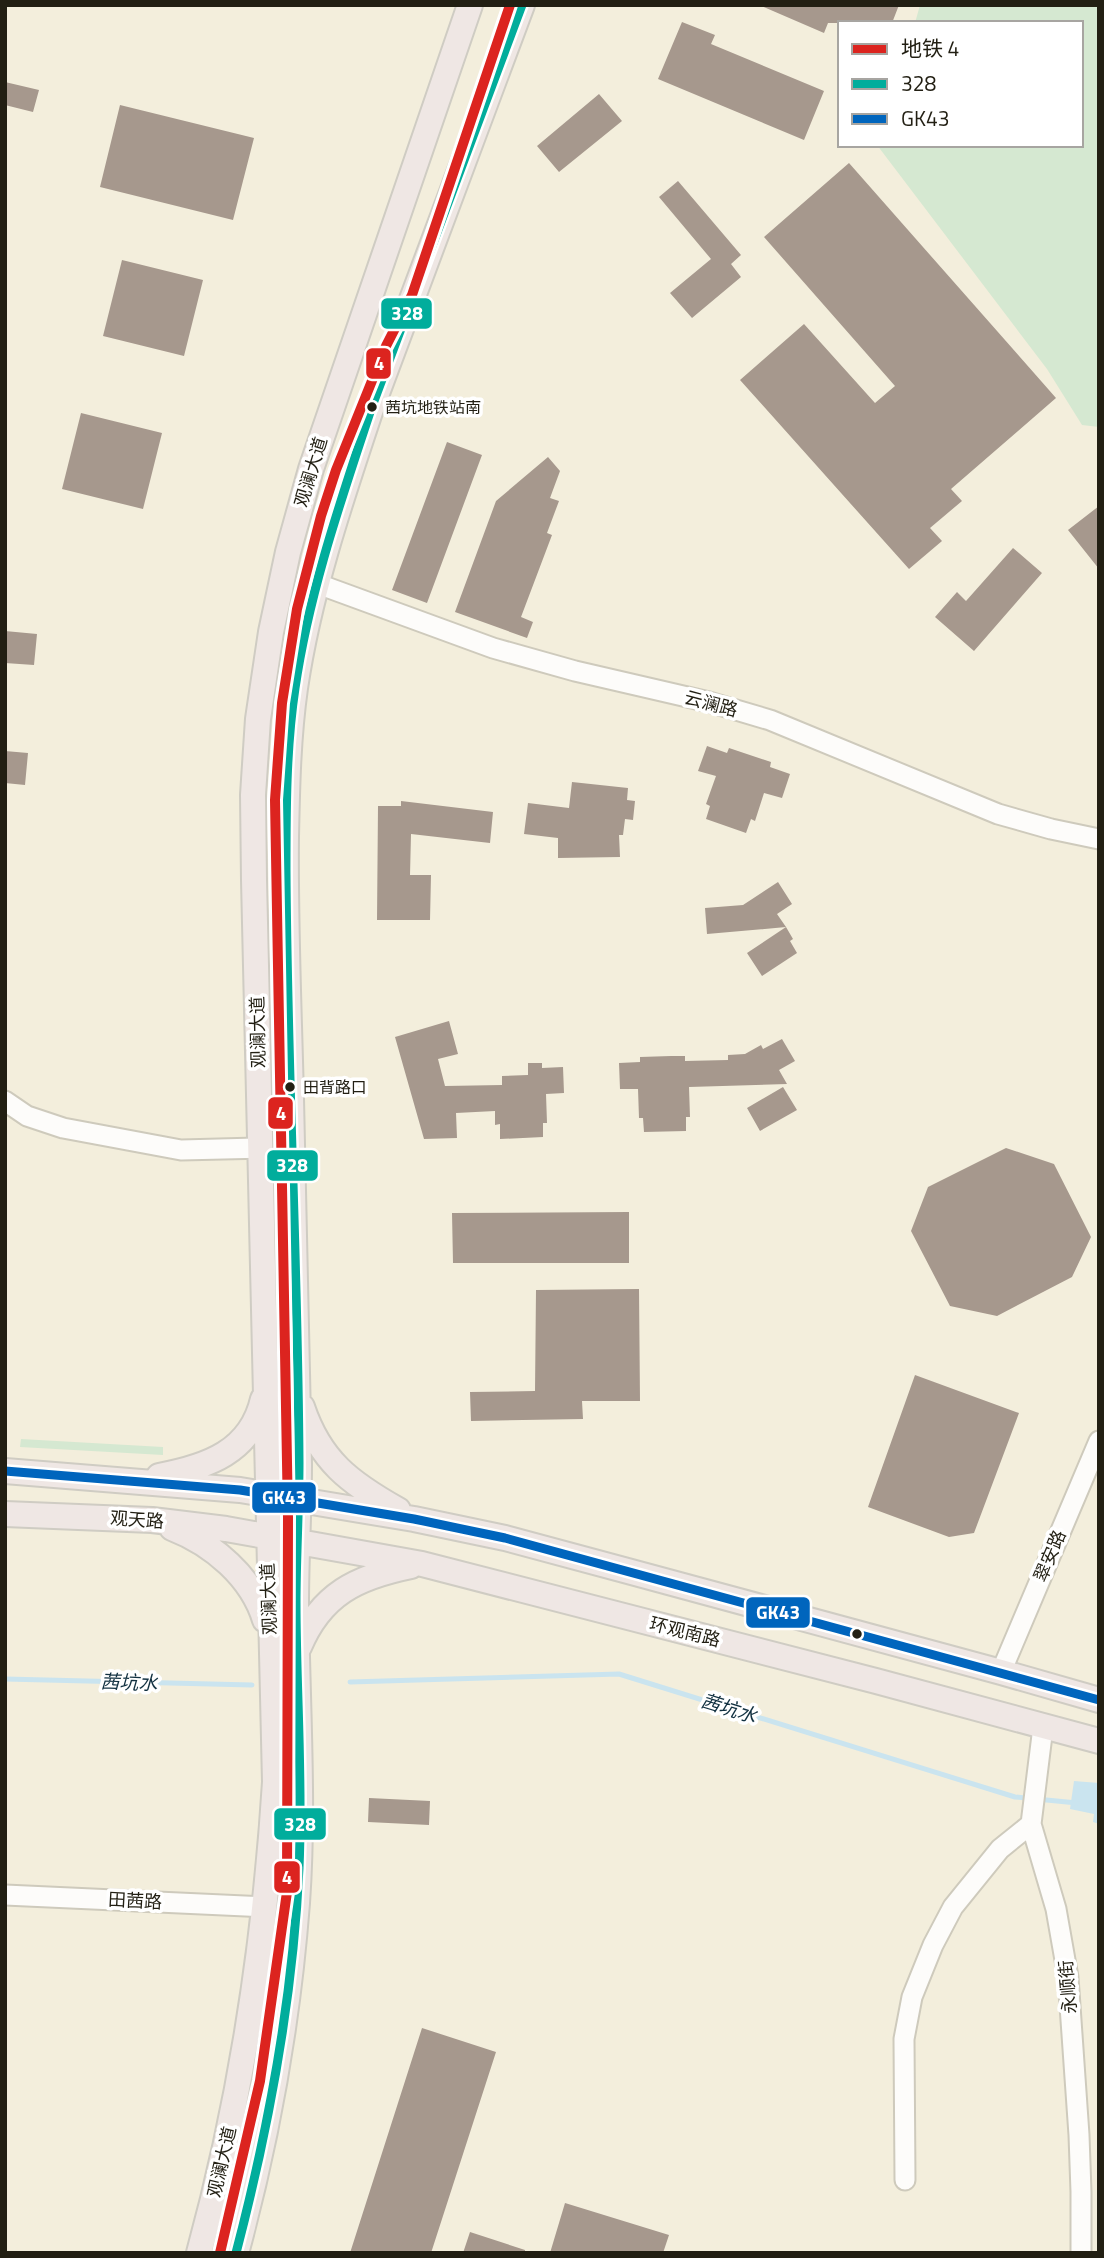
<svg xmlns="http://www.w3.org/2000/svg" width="1104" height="2258" font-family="'Titillium Web','Noto Sans SC',sans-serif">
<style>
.green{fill:#d5e8d1}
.water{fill:#cae4ef}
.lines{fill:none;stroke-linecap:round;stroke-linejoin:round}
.stream{stroke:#cae4ef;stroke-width:5}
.building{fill:#a6988d}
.minor-casing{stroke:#cecabc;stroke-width:23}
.major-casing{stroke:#cfccc3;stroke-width:28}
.minor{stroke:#fdfcfa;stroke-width:19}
.major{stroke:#efe7e4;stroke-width:24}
.bus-1-casing{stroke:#fff;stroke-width:14}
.bus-2-casing{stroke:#fff;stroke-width:14}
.bus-1{stroke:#01ad9c;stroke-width:9}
.bus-2{stroke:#0065bd;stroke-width:9}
.metro-1-casing{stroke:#fff;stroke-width:16}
.metro-1{stroke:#dc241f;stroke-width:10}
.bus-dot{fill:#221f13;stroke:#fff;stroke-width:2.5}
.labels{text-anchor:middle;stroke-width:7;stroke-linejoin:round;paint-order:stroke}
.bus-label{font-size:16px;fill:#221f13;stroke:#fff;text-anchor:start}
.street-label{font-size:18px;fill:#221f13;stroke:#fff}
.water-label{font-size:19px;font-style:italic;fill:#113040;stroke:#fff}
.line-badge{stroke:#fff;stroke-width:2.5}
.badge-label{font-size:19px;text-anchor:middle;font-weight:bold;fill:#fff}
</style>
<rect width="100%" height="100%" fill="#f3eedc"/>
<!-- green -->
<path class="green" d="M920,5H1099V427L1082,425L1047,369L877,145H1081V23H915Z
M21,1439L163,1447V1455L20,1447Z"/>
<!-- water -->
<path class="water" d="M1074,1781L1099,1783V1824L1093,1822L1094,1814L1070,1809Z"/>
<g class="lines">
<!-- stream -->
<path class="stream" d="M5,1679L252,1685
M350,1682L619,1674L1015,1797L1077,1803"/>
</g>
<!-- building -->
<path class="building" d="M759,5H899L892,23H828L824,33Z
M682,22L715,35L711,44L824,91L804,140L658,79Z
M5,82L39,90L33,112L5,105Z
M599,94L622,121L559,172L537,146Z
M120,105L254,138L233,220L100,187Z
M849,163L1056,398L951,489L962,501L930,528L942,541L909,569L740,380L804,324L875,403L895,386L764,237Z
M678,181L741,255L731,264L741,277L692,318L670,293L711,259L659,197Z
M122,260L203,280L184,356L103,336Z
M81,413L162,433L143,509L62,489Z
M447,442L482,455L427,603L392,590Z
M548,457L560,471L550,498L559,501L547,533L552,535L521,617L533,622L527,638L455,612L496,501Z
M1099,506V569L1068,530Z
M1013,548L1042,573L974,651L935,617L957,592L966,601Z
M5,631L37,634L34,665L5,663Z
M707,746L727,753L729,748L771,762L770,767L790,774L782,798L764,793L755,821L751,819L746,833L706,819L710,806L706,804L716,776L698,771Z
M5,751L28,753L25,785L5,783Z
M572,782L628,788L627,800L635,801L633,820L625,819L623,835H619L620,857L558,858V838L524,834L528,803L569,808Z
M401,801L493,812L490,843L411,834L410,875H431L430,920H377L378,806H401Z
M778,882L792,904L777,914L786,927L707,934L705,908L743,905Z
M786,927L793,939L790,941L797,953L762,976L747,953Z
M449,1021L458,1054L438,1059L445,1086L502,1085V1076L528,1075V1063H542V1068L563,1067L564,1093L546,1094L547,1123H543V1137L500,1139V1124L495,1125V1111L456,1113L457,1138L424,1139L395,1037Z
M782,1039L795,1061L779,1070L787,1084L689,1087L690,1117H686V1131L644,1132L643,1118H639L638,1089H620L619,1063L640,1062V1057L671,1056H685V1061L728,1060V1055L745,1054L761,1045L763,1049Z
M783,1087L797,1110L760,1131L747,1108Z
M1006,1148L1054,1164L1091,1237L1072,1277L997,1316L950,1306L911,1231L928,1187Z
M629,1212V1263H453L452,1213Z
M639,1289L640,1401H582L583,1419L471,1421L470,1392L535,1391L536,1290Z
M915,1375L1019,1413L974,1533L949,1537L868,1507Z
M369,1798L430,1801L429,1825L368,1822Z
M422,2028L496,2052L431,2253H350Z
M565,2203L669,2235L663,2253H550Z
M470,2232L525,2250V2253H463Z"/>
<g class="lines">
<defs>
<path id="minor" d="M318,584L493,648L575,671L709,702L770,720L998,814L1051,829L1099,839
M5,1101L27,1116L63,1128L181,1150L261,1148
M1001,1672L1099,1441
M1043,1727L1031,1824L1056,1909L1068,1977L1079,2135L1081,2192V2253
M5,1895L265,1907
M905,2180L904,2039L912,1997L933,1945L953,1907L1000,1849L1031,1824"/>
<path id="major" d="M302,1407C320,1461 350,1483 398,1510
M5,1471L240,1490L414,1519L505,1538L624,1570L1001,1672L1099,1700
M159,1476C207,1467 251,1452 263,1399
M5,1514L152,1520L226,1529L422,1564L876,1681L1099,1741
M172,1528C213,1544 252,1577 265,1620
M299,1647C321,1594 357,1577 411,1566
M199,2253C242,2096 265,1944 275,1782L254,880L253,795L258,719L271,632L288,552L311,469L470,5
M236,2253C267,2139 288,2021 297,1903C304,1804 297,1704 296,1604C296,1557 299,1511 299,1464C297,1342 293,1221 291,1099C289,1012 285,925 286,837C287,788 288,737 295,688C309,593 341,499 371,409L522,5"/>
</defs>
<!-- minor casing -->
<use href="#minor" class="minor-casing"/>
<!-- major casing -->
<use href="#major" class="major-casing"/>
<!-- minor -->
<use href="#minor" class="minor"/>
<!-- major -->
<use href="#major" class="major"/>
<defs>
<path id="bus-1" d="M236,2253C269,2127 293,1998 299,1868C303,1779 296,1691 296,1603C296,1556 299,1510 299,1463C298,1265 287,1068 286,870C286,809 286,748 295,688C309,592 341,500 371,409L522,5"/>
<path id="bus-2" d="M5,1471L240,1490L414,1519L505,1538L1099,1700"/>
</defs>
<!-- bus-1 casing -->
<use href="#bus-1" class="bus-1-casing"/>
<!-- bus-2 casing -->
<use href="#bus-2" class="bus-2-casing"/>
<!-- bus-1 -->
<use href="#bus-1" class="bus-1"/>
<!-- bus-2 -->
<use href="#bus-2" class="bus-2"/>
<defs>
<path id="metro-1" d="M220,2253L260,2081L287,1892L288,1517L275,800L282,703L297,609L321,516L336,470L386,346L412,295L510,5"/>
</defs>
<!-- metro-1 casing -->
<use href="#metro-1" class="metro-1-casing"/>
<!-- metro-1 -->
<use href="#metro-1" class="metro-1"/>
</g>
<!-- markers -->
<g class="bus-dot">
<circle cx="372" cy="407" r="6"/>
<circle cx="290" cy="1087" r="6"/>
<circle cx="857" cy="1634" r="6"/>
</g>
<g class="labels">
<!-- bus labels -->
<g class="bus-label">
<text x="385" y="413">茜坑地铁站南</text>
<text x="303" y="1093">田背路口</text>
</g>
<!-- street labels -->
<g class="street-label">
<text transform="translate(311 472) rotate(-73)" y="6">观澜大道</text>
<text transform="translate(711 704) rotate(15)" y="6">云澜路</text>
<text transform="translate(258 1032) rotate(-91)" y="6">观澜大道</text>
<text transform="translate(137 1520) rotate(4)" y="6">观天路</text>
<text transform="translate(1050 1556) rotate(-67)" y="6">翠安路</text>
<text transform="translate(269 1599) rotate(-92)" y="6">观澜大道</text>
<text transform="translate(685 1632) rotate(14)" y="6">环观南路</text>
<text transform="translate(135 1901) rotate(3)" y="6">田茜路</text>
<text transform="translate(1068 1987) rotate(-95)" y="6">永顺街</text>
<text transform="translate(222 2162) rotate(-77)" y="6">观澜大道</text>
</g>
<!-- water labels -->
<g class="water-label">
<text transform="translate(129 1682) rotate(2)" y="7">茜坑水</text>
<text transform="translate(729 1708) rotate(17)" y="7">茜坑水</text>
</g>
</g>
<g class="line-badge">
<rect x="380" y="297" width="53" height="33" rx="7" fill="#01ad9c"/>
<rect x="365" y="347" width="27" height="33" rx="7" fill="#dc241f"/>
<rect x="267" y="1096" width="27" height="34" rx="7" fill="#dc241f"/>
<rect x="266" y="1149" width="53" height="33" rx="7" fill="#01ad9c"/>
<rect x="251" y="1481" width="66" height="33" rx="7" fill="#0065bd"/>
<rect x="745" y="1596" width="66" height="33" rx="7" fill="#0065bd"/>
<rect x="273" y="1807" width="54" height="34" rx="7" fill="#01ad9c"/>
<rect x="273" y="1860" width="28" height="34" rx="7" fill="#dc241f"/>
</g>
<g class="badge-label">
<text x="407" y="320">328</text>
<text x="379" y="370">4</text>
<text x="281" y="1120">4</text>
<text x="292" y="1172">328</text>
<text x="284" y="1504">GK43</text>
<text x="778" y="1619">GK43</text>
<text x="300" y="1831">328</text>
<text x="287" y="1884">4</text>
</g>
<!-- border -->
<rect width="1104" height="2258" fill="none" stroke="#221f13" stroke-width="14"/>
<!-- legend -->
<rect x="838" y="21" width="245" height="126" fill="#ffffff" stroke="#a7a5a1" stroke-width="2"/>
<rect x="852" y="44" width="35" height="10" fill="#dc241f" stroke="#a7a5a1" stroke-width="2"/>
<text x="901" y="56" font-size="21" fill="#221f13">地铁 4</text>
<rect x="852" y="79" width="35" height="10" fill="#01ad9c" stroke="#a7a5a1" stroke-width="2"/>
<text x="901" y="91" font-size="21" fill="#221f13">328</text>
<rect x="852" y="114" width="35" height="10" fill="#0065bd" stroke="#a7a5a1" stroke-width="2"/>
<text x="901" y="126" font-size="21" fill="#221f13">GK43</text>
</svg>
